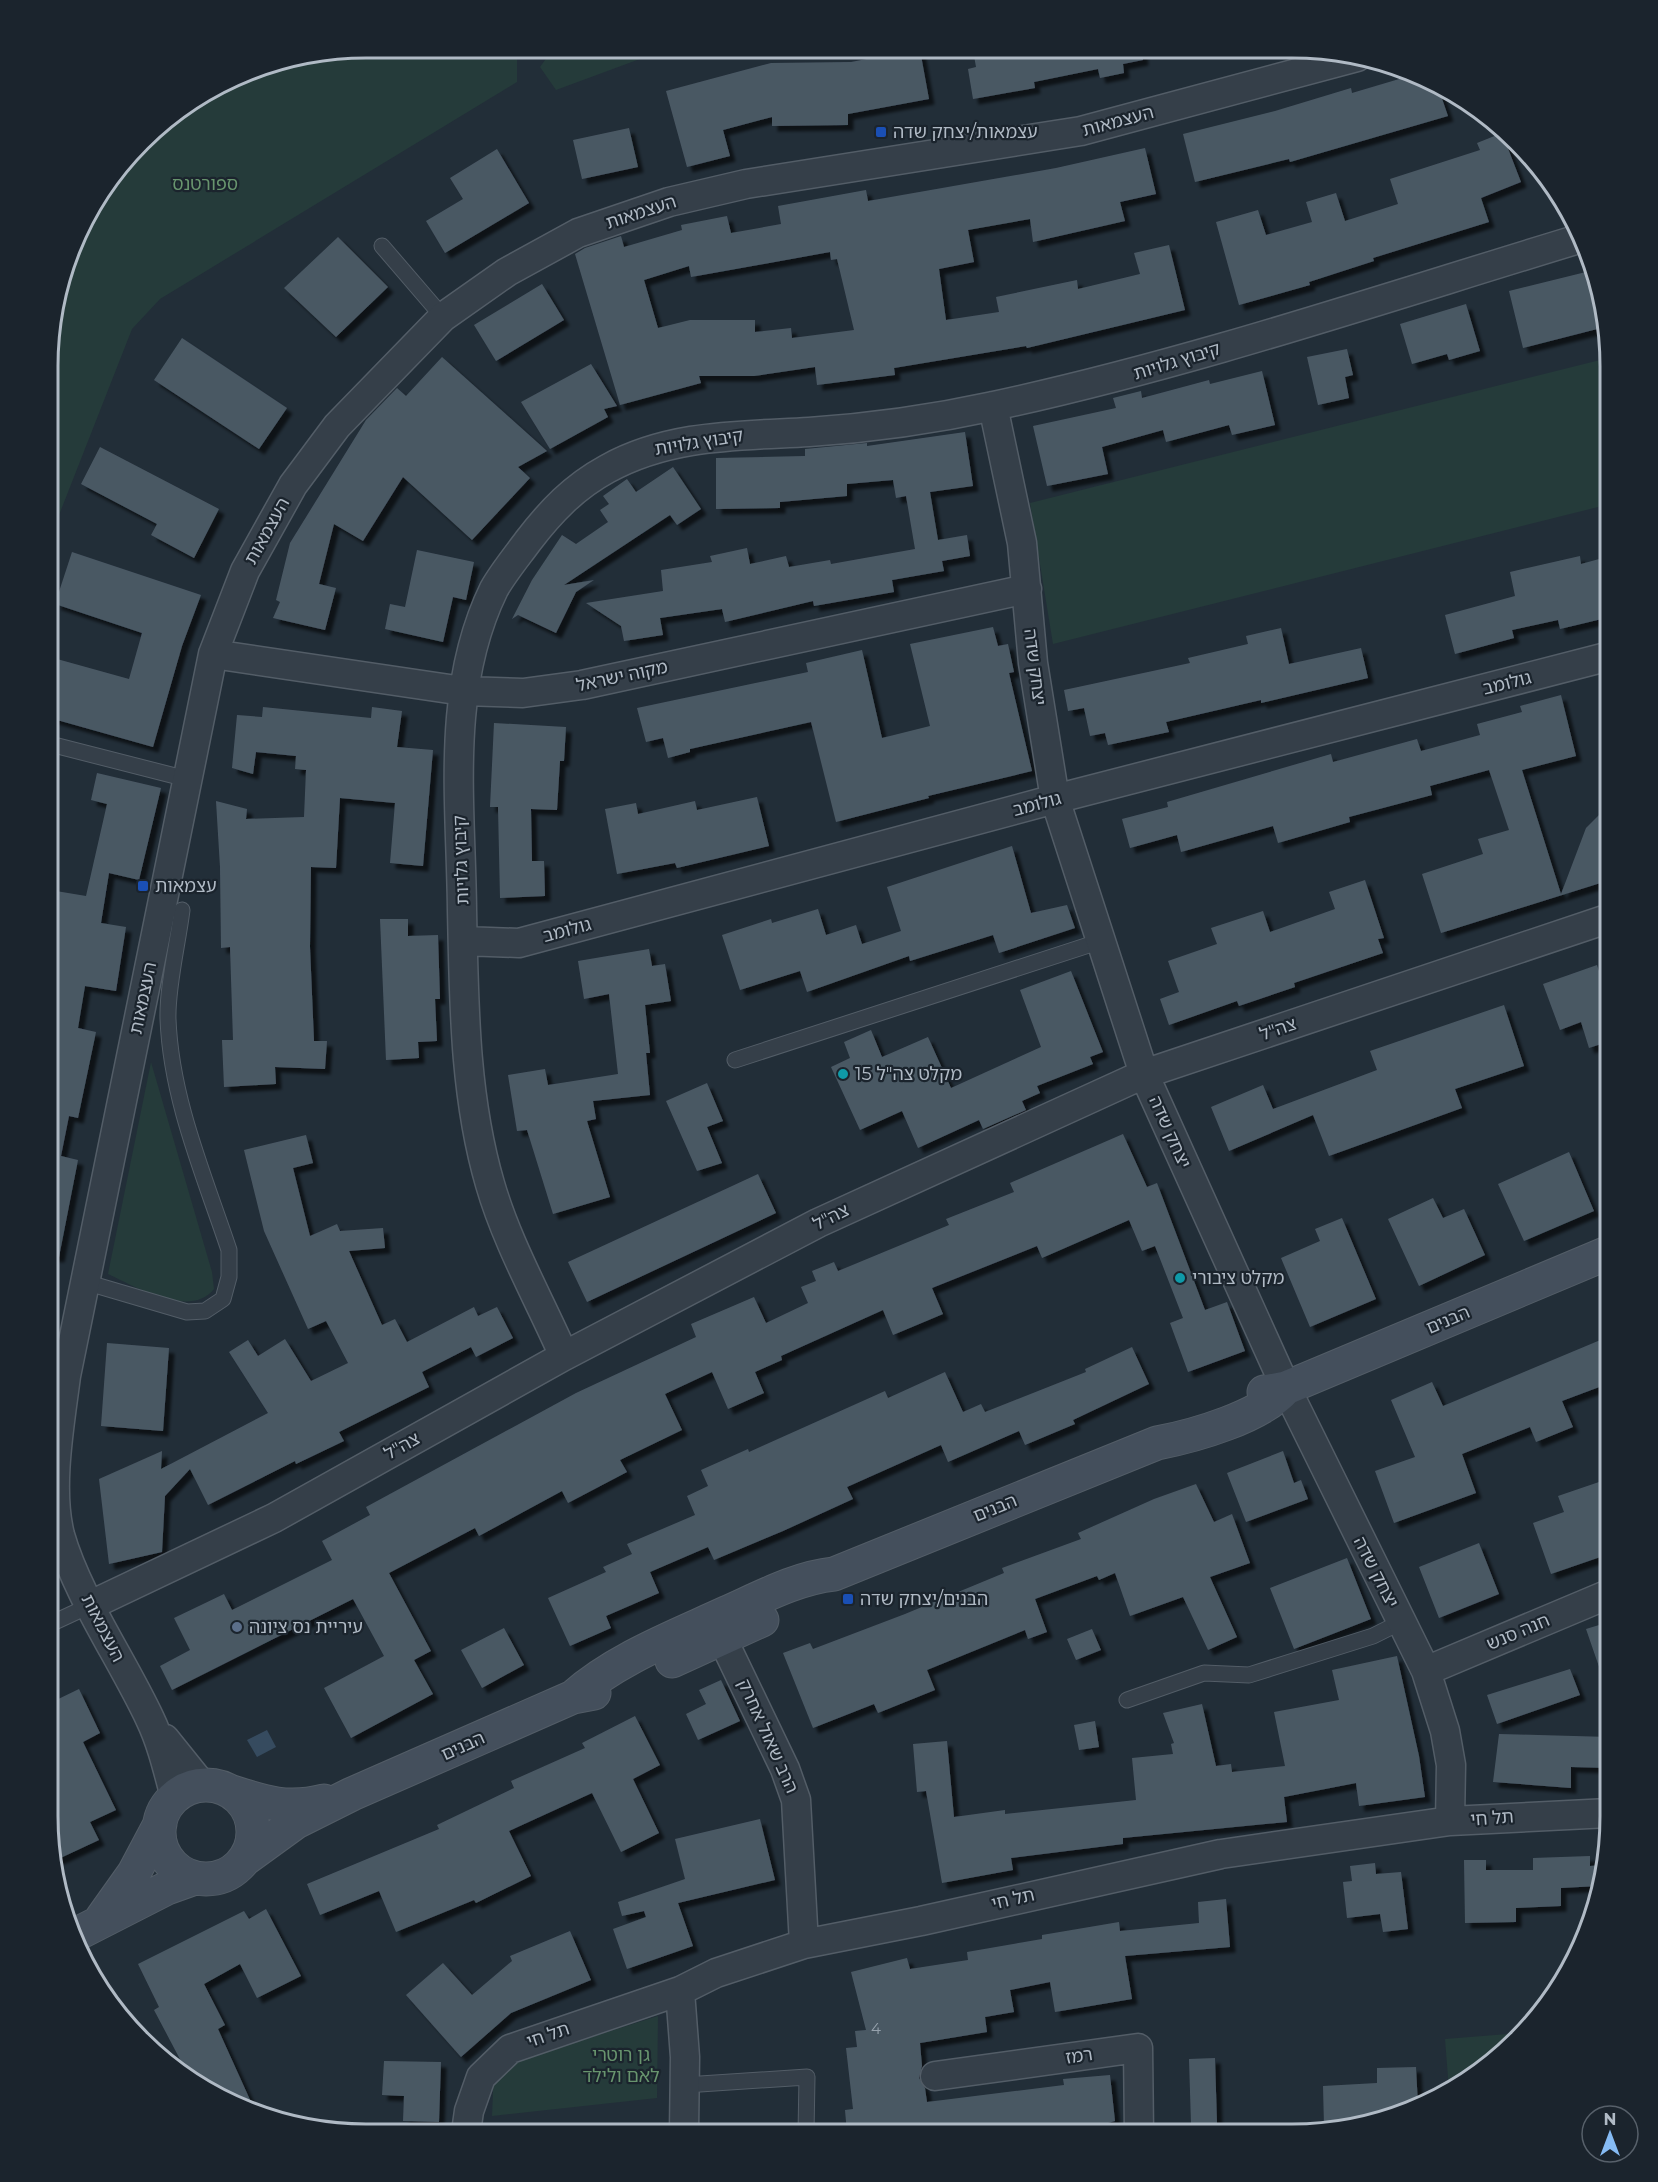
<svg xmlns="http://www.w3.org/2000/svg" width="1658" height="2182" font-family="Montserrat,'Noto Sans Hebrew',sans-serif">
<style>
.green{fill:#253b3a}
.water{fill:#364b5f}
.building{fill:#4a5864;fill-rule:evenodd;filter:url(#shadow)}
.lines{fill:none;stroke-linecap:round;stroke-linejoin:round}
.lane-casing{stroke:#535d67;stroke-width:17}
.street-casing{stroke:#535d67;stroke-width:31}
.secondary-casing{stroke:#535d67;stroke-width:35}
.lane{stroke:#353f49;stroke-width:15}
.street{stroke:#353f49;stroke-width:28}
.secondary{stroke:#444f5c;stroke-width:33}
.transit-dot{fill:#1a4fb4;stroke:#1b242d;stroke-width:2}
.culture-dot{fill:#0f9aa8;stroke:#1b242d;stroke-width:2}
.service-dot{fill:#5c6f8a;stroke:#1b242d;stroke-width:2}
.labels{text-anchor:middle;stroke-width:4.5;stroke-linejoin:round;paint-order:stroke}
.number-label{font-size:15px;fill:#96a2ad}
.street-label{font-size:18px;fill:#b0bac5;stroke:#1b242d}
.poi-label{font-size:18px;fill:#b0bac5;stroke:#1b242d;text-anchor:start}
.park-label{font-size:18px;fill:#68956e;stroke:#1b242d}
.rim{fill:none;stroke:#b0bac5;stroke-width:3}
</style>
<defs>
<filter id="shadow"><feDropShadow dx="5.5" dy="5.5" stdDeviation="1.5" flood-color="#0009"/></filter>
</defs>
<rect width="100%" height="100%" fill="#222e38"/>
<!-- green -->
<path class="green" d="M367,48H517V82L160,299L132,329L50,538L51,325L91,208L157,127L264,65Z
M553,49H667L556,90L540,67Z
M1600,360L1610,392V504L1053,644L1030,503Z
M151,1062L212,1272L214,1289C190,1319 136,1287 108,1274Z
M658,2016L657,2098L492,2116L494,2068Z
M1520,2033L1502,2055L1449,2090L1445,2039Z"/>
<!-- water -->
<path class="water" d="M267,1730L276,1747L257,1757L247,1740Z"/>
<!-- building -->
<path class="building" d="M913,50H920L929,99L848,114V125L772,126V117L723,130L730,156L687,167L666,91L771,63L851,62Z
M973,50H1142L1143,60L1123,64L1124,73L1100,78L1098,69L1034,82L1035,88L973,99L968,69L976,67Z
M1416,74L1438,87L1448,116L1290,162L1289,159L1195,182L1183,134L1275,111L1351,88L1352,93Z
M629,128L638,167L582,179L573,140Z
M1502,133L1521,182L1481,198L1489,222L1373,258L1374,261L1309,282L1310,285L1239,305L1216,222L1258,210L1266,235L1312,222L1306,202L1336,193L1345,221L1398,204L1390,179L1480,150L1477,143Z
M1145,148L1156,194L1120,202L1125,221L1033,242L1030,219L968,230L974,262L939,269L946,320L999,312L996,297L1077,280L1078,289L1140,274L1134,253L1169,245L1185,310L1027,348L1026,346L894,368L895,375L817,385L815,367L754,376H699L701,383L620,405L575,254L585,248L621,236L624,247L682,230L681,225L727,216L731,233L781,224L778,206L866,190L868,201L1056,168ZM830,252L831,260L837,259L854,330L792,338L791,328L755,332V320H690L658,328L644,280L689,266L691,277Z
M497,149L529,203L445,253L426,221L463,199L450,178Z
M338,237L388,287L336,337L284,288Z
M1594,270L1599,285L1605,327L1523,348L1509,291Z
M542,284L564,320L496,361L474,325Z
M1466,304L1480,351L1449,360L1447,354L1412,364L1400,324Z
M182,338L287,408L259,449L154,380Z
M1347,349L1353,375L1345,377L1349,398L1318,405L1307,357Z
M442,357L547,451L518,467L530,478L472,540L403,477L363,541L334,524L319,584L336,588L325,630L273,618L280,602L276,600L290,543L366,420L397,388L406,396Z
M591,364L617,406L604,409L608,417L550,449L521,402Z
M1262,371L1275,425L1232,435L1229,425L1166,442L1163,430L1102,447L1108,474L1047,486L1033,426L1116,408L1113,398L1141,391L1142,398L1209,380L1210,384Z
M965,432L973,486L930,492L938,540L967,535L970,556L942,561L944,571L892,580L894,592L814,606L813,601L725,622L722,609L660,618L663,635L624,641L621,626L586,603L663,591L661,570L712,562L710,556L747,548L750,564L786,556L789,567L830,560L831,564L915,549L906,496L896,498L893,480L847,484V496L780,502V508L716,509V458L805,456V449L867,443V446Z
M100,447L219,509L194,558L151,535L157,524L81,484Z
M673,467L701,509L677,525L670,515L564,585L594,580L576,592L556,633L518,615L512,619L532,580L562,535L576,544L608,522L600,510L609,504L603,496L627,479L636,492Z
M417,550L474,562L466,600L453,597L443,642L385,629L390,604L405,607Z
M72,552L201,595L182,646L153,747L50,718V685L57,659L129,679L142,633L55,604Z
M1580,556L1581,564L1610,556V617L1560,629L1558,620L1512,630L1514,638L1455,654L1445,615L1515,596L1510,572Z
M993,627L998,646L1008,644L1014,672L1009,673L1032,771L928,796L929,798L836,822L811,722L690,749V752L668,758L663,738L646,742L637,708L808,672L806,663L862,650L882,738L930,726L910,644Z
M1281,628L1289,664L1361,648L1368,678L1261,703V700L1166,722L1169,732L1108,745L1105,733L1090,736L1084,708L1068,711L1064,690L1190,663L1188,658L1248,644L1246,636Z
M1561,695L1576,756L1522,770L1561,894L1586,828L1602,812L1610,834V880L1441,933L1422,874L1483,854L1478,839L1509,830L1489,770L1430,786L1432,795L1349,817L1350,822L1278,843L1273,826L1181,852L1177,835L1130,848L1122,819L1168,807L1167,802L1331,754L1333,762L1417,739L1421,751L1480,735L1477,724L1522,712L1520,706Z
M263,707L371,718L372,707L402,711L397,747L433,750L423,866L390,863L395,803L340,798L336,868L311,867L310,947L314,1041H327L325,1069L275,1067L276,1084L224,1087L222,1040H233L230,947L221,948L220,867L216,801L247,809L246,819L304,817L306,770L295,769L296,756L256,752L253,774L232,768L237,715L262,717Z
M494,723L566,727L564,761H560L557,810L531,809L532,861H544L545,896L500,898L498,807H490Z
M97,773L161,788L139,880L109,873L101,923L126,927L116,991L85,986L78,1028L96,1032L78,1118L69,1116L61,1156L78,1160L59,1257L49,1256L50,890L86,896L107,804L91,800Z
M757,797L769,846L677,868L675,863L617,874L605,809L636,803L638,814L695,801L697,810Z
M1012,846L1031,913L1067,905L1075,928L999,953L993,935L910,961L909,956L807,992L800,971L740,990L722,935L771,919L772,923L818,909L826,935L856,925L862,944L901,931L887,887Z
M1365,880L1384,938L1378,939L1383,953L1294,983L1295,987L1239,1006L1237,1001L1169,1025L1160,999L1179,992L1168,961L1217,944L1211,928L1263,911L1270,932L1335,909L1329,892Z
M380,919H408V936L438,935L440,999H435L437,1041L418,1042L419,1058L386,1060Z
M649,949L652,966L665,964L671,1001L645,1005L650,1053H646L650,1095L593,1101L596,1119L587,1121L610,1197L553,1214L527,1130L517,1131L508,1075L545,1069L548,1085L618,1074L609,994L584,999L578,961Z
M1597,965L1610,1005V1041L1589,1048L1581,1022L1560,1030L1543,984Z
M1071,971L1103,1052L1090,1057L1093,1064L1037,1086L1040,1093L1022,1101L1026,1110L983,1129L979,1120L918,1148L902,1111L860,1130L831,1067L850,1058L844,1042L871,1030L882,1057L928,1037L951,1088L1041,1047L1020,990Z
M1504,1005L1524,1066L1455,1089L1462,1108L1329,1156L1313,1115L1229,1151L1211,1107L1263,1085L1273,1109L1377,1070L1370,1051Z
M707,1083L723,1121L707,1127L722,1163L697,1171L666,1101Z
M1123,1134L1147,1187L1157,1183L1205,1310L1227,1302L1245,1351L1188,1372L1170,1323L1183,1318L1155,1246L1142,1251L1129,1220L1042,1258L1037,1246L932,1288L943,1314L893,1335L883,1310L781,1356L782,1360L755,1372L764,1393L728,1409L712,1372L665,1394L682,1430L620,1460L627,1472L568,1503L562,1491L479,1536L475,1528L389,1573L431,1651L414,1660L433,1694L351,1738L324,1688L384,1656L353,1599L172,1690L160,1666L190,1650L174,1618L224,1594L232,1610L332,1560L322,1541L370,1515L366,1507L576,1393L696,1337L691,1324L754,1297L766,1323L808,1303L801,1287L816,1281L812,1271L834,1262L838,1271L949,1225L946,1219L1014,1192L1010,1183Z
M306,1135L313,1163L293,1168L310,1236L337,1224L340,1231L383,1228L385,1248L349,1251L382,1325L395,1319L407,1342L474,1307L478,1316L497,1307L513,1338L476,1357L471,1347L422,1372L429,1387L339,1432L344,1441L296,1464L295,1461L208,1505L190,1469L165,1496L162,1552L109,1564L99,1479L162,1451L161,1469L268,1413L229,1352L248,1340L258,1356L285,1339L311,1381L348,1363L326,1321L308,1329L264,1231L244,1150Z
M1569,1152L1594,1211L1524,1241L1498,1184Z
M758,1174L776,1213L587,1302L568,1262Z
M1433,1198L1443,1218L1464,1209L1485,1255L1419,1286L1388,1219Z
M1342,1218L1376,1299L1310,1327L1281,1258L1320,1241L1315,1229Z
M1610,1336V1383L1562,1401L1573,1427L1536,1442L1530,1427L1462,1454L1476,1493L1394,1523L1375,1471L1415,1457L1391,1400L1432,1382L1443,1406Z
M107,1343L169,1348L163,1431L101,1426Z
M1132,1347L1149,1384L1073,1420L1075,1424L1025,1445L1019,1431L948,1462L941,1445L847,1487L853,1499L783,1531L714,1560L708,1547L650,1572L659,1593L606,1616L611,1628L570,1646L548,1598L606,1572L603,1567L632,1554L627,1544L695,1515L687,1496L708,1486L701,1470L748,1449L749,1452L885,1391L888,1398L945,1372L963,1412L981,1404L985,1412L1086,1372L1085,1369Z
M1283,1451L1294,1483L1301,1480L1308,1499L1246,1522L1227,1473Z
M1599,1482L1609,1511V1554L1551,1574L1533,1523L1564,1512L1558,1496Z
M1196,1484L1214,1522L1232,1514L1250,1563L1210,1577L1237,1637L1208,1650L1183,1597L1130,1616L1115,1573L1099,1580L1097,1576L1035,1599L1047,1632L1028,1639L1025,1630L927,1670L935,1690L878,1713L874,1704L813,1728L783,1653L810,1643L813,1649L905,1614L1004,1573L1002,1568L1081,1539L1078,1533L1154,1499Z
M1479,1543L1499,1594L1439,1618L1419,1567Z
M1347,1558L1371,1619L1294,1649L1270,1588Z
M1609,1622V1686L1606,1687L1586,1629Z
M504,1628L524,1665L482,1688L461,1650Z
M1092,1629L1101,1650L1076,1660L1067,1639Z
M1397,1656L1419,1756L1425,1797L1359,1806L1356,1783L1284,1797L1287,1822L1123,1838V1844L1011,1858L1013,1870L942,1883L926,1791L917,1792L913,1744L947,1741L954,1817L1005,1810V1814L1136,1800L1132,1758L1173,1754L1171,1744L1174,1743L1163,1713L1202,1704L1216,1766L1231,1764L1232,1772L1285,1766L1274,1712L1339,1700L1332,1670Z
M1570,1669L1580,1695L1497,1724L1487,1695Z
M721,1680L740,1721L698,1740L686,1714L706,1704L699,1690Z
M79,1689L100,1733L83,1742L116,1810L90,1822L99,1840L54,1861L48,1816V1704Z
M635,1716L660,1765L633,1779L659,1833L621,1852L592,1793L509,1831L531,1876L476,1903L474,1900L396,1932L379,1891L320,1915L307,1884L439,1829L437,1825L514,1788L511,1781L585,1748L582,1743Z
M1095,1721L1099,1747L1079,1750L1074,1725Z
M1499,1734L1609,1737V1768L1571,1767V1788L1493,1782Z
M760,1819L775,1880L678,1903L693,1946L627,1969L613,1929L646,1917L644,1911L622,1916L618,1902L685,1879L675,1839Z
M1590,1856V1866L1604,1865L1599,1886L1561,1888V1906L1516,1908V1922L1465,1923L1464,1860H1486V1870H1533V1858Z
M1375,1863L1376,1874L1401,1872L1408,1929L1383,1932L1380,1914L1347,1918L1343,1882L1352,1881L1350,1866Z
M1226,1899L1230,1947L1125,1956L1132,1999L1055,2012L1050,1982L1010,1990L1014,2012L985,2017L987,2032L920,2043L922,2066L919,2078L925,2088L927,2102L1064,2085L1063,2079L1110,2075L1115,2121L1108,2123L1109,2133H847L845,2110L853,2109L846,2048L857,2047L855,2031L866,2030L851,1972L907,1958L910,1969L968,1960L967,1952L1042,1939V1935L1119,1922L1120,1931L1199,1923L1198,1902Z
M266,1909L301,1976L257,1998L240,1964L204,1984L225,2025L218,2029L256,2113L245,2110L192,2082L154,2010L159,2007L138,1964L244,1911L249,1919Z
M570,1931L591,1980L511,2013L461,2057L406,1995L443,1963L472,1995L512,1961L510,1956Z
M1215,2058L1217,2123L1191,2124L1189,2059Z
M384,2061L441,2062L439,2122L403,2121L404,2096L382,2095Z
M1416,2067L1418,2106L1373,2123L1324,2126L1323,2086L1377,2083V2068Z"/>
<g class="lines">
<defs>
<path id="lane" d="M382,246L443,317
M50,744L187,779
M735,1060L1101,941
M85,1282L187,1312L205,1311L223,1299L229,1277V1250C204,1175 171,1099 168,1019C167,987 178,943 182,910
M48,1625L91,1605
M1127,1700L1204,1673L1249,1675L1373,1636L1401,1622
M685,2085L807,2077L806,2133"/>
<path id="street" d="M993,406L1022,543L1033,663L1055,799L1144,1074L1286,1388L1426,1671L1445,1731L1451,1765L1450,1821
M213,654L463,691L523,693L582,685L1027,589
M463,941L519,943L1055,799L1610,656
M564,1356C539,1299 507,1243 490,1184C464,1095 464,1001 462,910C461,803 445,689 494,589C503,573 517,556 528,541C551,511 574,487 607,469C670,434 739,436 809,432C870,428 934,419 994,406C1193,363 1387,297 1582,238
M91,1605L274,1518L564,1356L818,1223L1144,1074L1610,918
M723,1640L785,1769L796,1800L804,1944
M1426,1671L1609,1594
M165,1739L202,1785
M175,1797C168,1771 162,1744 150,1719C123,1661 77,1595 60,1535C48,1488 60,1423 66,1376L213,654L245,571L293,485L337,426L443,317L507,272L578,233L669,202L746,184L1081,131L1357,57
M680,1991L685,2057L684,2132
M935,2076L1138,2048L1139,2134
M466,2132L469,2111L481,2077L510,2049L680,1991L716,1973L804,1944L921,1921L1221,1854L1450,1821L1609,1813"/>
<path id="secondary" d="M1264,1392L1286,1388L1610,1252
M672,1661L762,1620
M573,1697C616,1659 674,1637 726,1613C760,1598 796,1578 834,1574L1157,1443C1194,1436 1261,1417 1286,1388
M159 1832a47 47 0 1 1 94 0a47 47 0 1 1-94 0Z
M232,1792C266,1803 288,1810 324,1801
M245,1859L296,1822L352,1794L573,1697L594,1693
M102,1918L134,1873L160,1824
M73,1936L167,1888L195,1878"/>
</defs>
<!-- lane casing -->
<use href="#lane" class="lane-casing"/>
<!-- street casing -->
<use href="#street" class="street-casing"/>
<!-- secondary casing -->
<use href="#secondary" class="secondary-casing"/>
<!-- lane -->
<use href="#lane" class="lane"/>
<!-- street -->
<use href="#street" class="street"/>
<!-- secondary -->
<use href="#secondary" class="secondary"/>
</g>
<!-- markers -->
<g class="transit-dot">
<rect x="875" y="126" width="12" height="12" rx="3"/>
<rect x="137" y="880" width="12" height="12" rx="3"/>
<rect x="842" y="1593" width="12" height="12" rx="3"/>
</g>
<g class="culture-dot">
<circle cx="843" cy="1074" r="6"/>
<circle cx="1180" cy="1278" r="6"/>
</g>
<circle class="service-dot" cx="237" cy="1627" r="6"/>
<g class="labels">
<!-- number labels -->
<g class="number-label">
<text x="876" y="2034">4</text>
</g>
<!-- street labels -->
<g class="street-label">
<text transform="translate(1118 121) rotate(-15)" y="6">העצמאות</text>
<text transform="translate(641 212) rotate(-18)" y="6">העצמאות</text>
<text transform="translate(1177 361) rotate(-17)" y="6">קיבוץ גלויות</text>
<text transform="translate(699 442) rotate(-9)" y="6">קיבוץ גלויות</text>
<text transform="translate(267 531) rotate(-61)" y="6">העצמאות</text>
<text transform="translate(1035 667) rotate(83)" y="6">יצחק שדה</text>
<text transform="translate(622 676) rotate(-12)" y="6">מקוה ישראל</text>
<text transform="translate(1507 683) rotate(-14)" y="6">גולומב</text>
<text transform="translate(1037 804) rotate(-15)" y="6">גולומב</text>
<text transform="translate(461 860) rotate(-92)" y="6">קיבוץ גלויות</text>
<text transform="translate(567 930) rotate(-15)" y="6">גולומב</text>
<text transform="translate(143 998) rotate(-78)" y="6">העצמאות</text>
<text transform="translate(1278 1029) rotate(-19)" y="6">צה"ל</text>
<text transform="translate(1170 1132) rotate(66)" y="6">יצחק שדה</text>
<text transform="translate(831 1217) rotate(-26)" y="6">צה"ל</text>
<text transform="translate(1448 1320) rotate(-23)" y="6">הבנים</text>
<text transform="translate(402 1446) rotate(-29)" y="6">צה"ל</text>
<text transform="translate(995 1508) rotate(-22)" y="6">הבנים</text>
<text transform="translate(1376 1572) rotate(63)" y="6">יצחק שדה</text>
<text transform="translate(103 1628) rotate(63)" y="6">העצמאות</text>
<text transform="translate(1518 1632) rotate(-23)" y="6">חנה סנש</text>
<text transform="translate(768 1736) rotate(66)" y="6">הרב שאול אחרק</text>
<text transform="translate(463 1746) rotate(-24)" y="6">הבנים</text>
<text transform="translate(1492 1818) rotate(-4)" y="6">תל חי</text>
<text transform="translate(1013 1899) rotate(-13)" y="6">תל חי</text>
<text transform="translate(548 2035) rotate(-19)" y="6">תל חי</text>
<text transform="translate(1079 2056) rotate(-8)" y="6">רמז</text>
</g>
<!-- poi labels -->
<g class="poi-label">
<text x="893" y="138">עצמאות/יצחק שדה</text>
<text x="155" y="892">עצמאות</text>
<text x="855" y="1080">מקלט צה"ל 15</text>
<text x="1192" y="1284">מקלט ציבורי</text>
<text x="860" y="1605">הבנים/יצחק שדה</text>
<text x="249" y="1633">עיריית נס ציונה</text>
</g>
<!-- park labels -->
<g class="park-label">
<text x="205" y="190">ספורטנס</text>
<text x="621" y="2061">גן רוטרי<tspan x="621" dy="21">לאם ולילד</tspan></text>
</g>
</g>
<!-- crop -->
<path d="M0 0H1658V2182H0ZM366 58H1292A308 308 0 0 1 1600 366V1816A308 308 0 0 1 1292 2124H366A308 308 0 0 1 58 1816V366A308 308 0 0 1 366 58Z" fill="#1b242d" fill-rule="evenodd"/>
<path class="rim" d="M366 58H1292A308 308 0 0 1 1600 366V1816A308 308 0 0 1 1292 2124H366A308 308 0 0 1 58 1816V366A308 308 0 0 1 366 58Z"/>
<!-- north arrow -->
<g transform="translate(1610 2134)"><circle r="28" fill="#1b242d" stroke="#57606a" stroke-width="1.5"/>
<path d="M0-4.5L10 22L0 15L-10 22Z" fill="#86bbf4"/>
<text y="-9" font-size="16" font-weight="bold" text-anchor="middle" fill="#b0bac5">N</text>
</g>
</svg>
